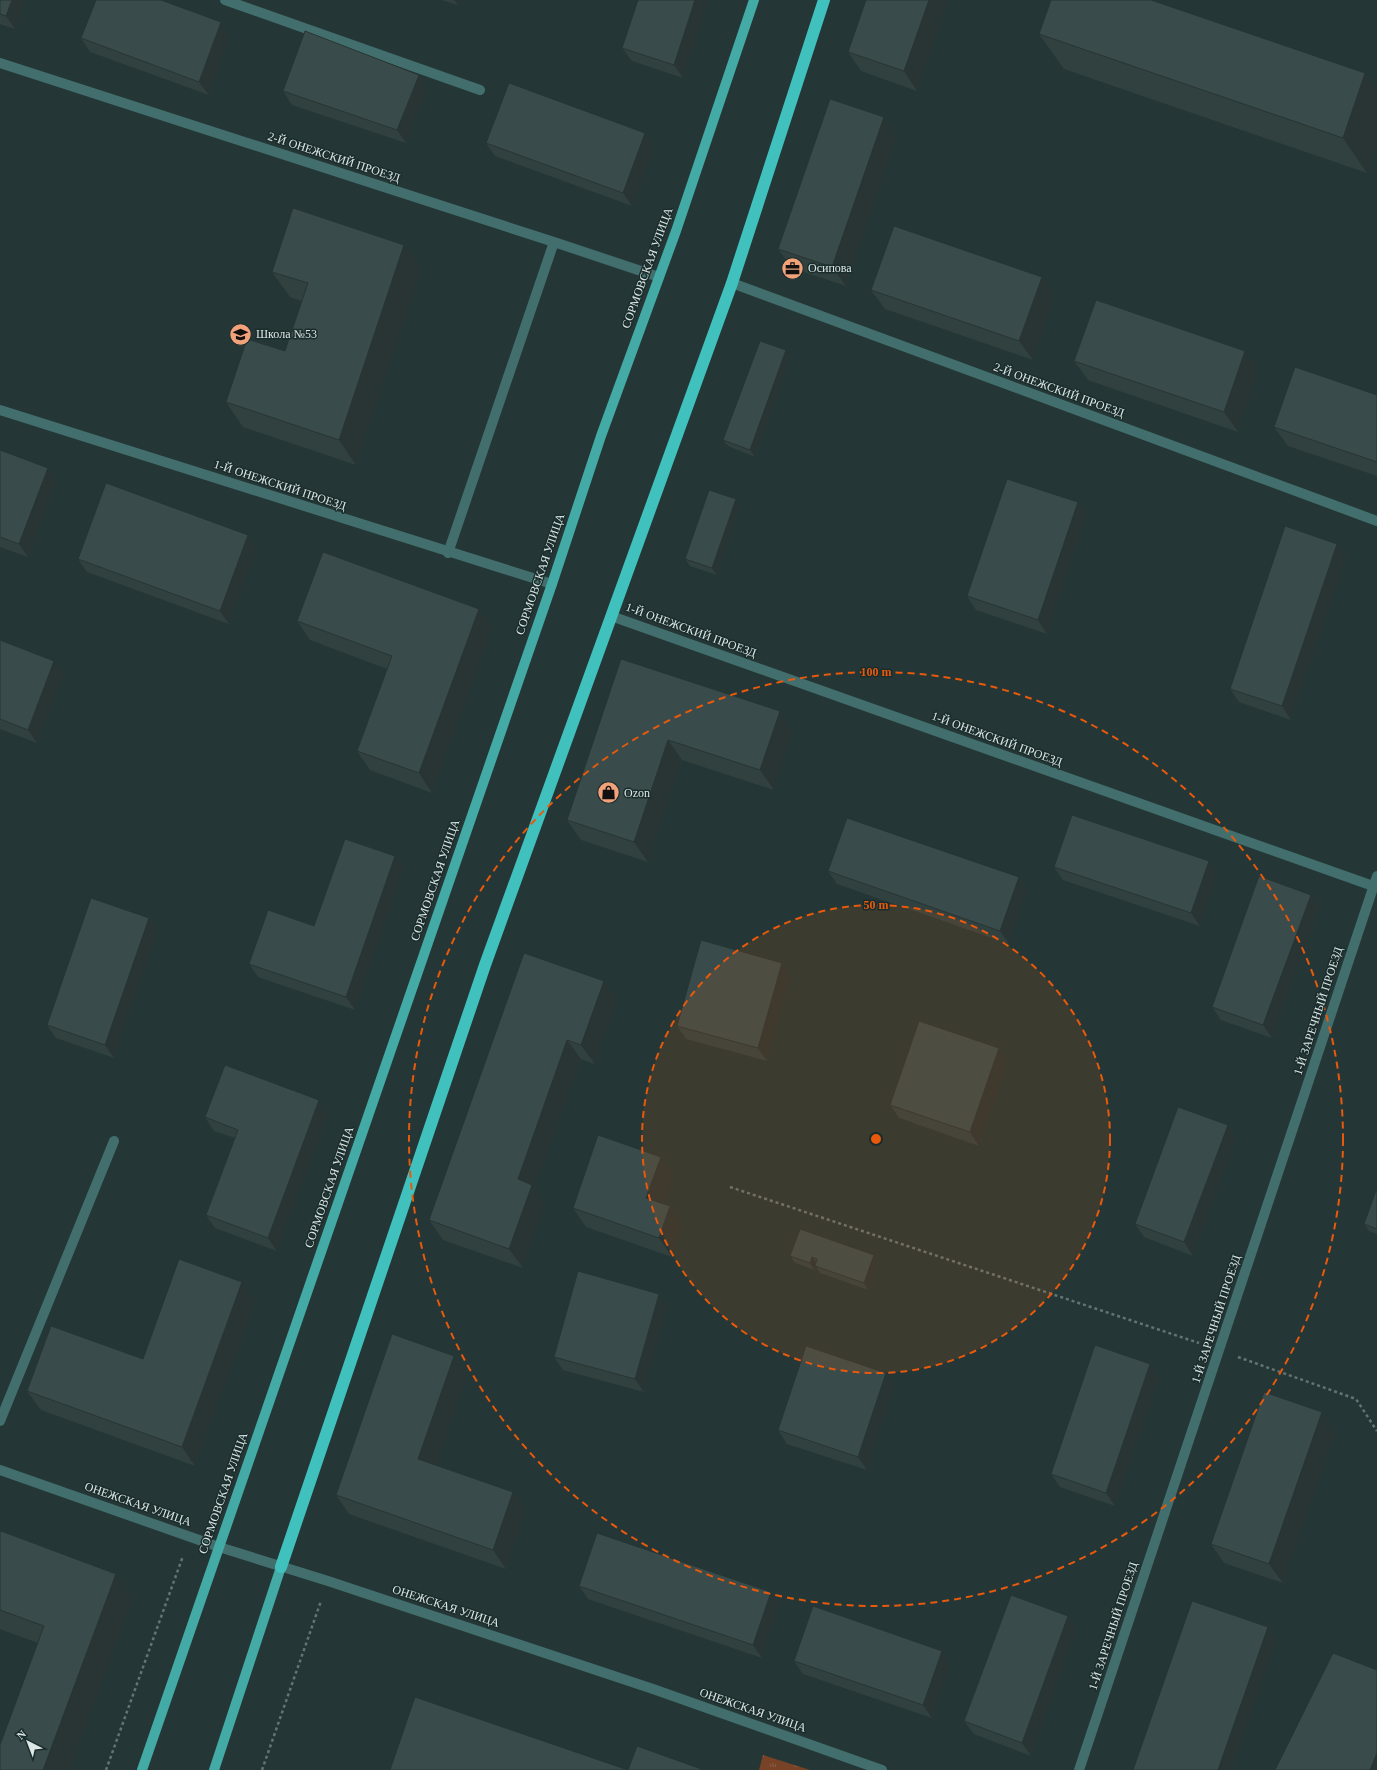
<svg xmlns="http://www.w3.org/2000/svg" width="1377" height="1770" font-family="'Times New Roman',serif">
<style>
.park{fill:url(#park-tufts)}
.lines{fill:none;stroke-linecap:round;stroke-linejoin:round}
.path{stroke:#647473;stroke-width:2.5;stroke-dasharray:3 3;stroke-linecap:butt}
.minor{stroke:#426f6d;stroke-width:10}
.major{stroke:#44aaa6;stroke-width:10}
.highway{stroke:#40c1bd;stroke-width:12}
.wall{fill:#314140}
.shaded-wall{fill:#283534}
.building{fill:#394c4b;stroke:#283534}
.ring{fill:none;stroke:#e8590c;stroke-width:2;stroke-dasharray:7 5}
.labels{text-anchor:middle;stroke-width:3;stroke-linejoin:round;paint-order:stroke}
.street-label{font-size:12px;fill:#dce7e6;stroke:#1a2d2c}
.poi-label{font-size:12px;fill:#dce7e6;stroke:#1a2d2c;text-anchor:start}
.centre{fill:#e8590c;stroke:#1a2d2c;stroke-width:2}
.ring-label{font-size:12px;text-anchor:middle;font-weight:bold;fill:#e8590c;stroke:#1a2d2c;stroke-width:3;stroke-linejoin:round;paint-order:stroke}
</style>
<defs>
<pattern id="park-tufts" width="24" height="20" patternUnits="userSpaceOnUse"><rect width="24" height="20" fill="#784227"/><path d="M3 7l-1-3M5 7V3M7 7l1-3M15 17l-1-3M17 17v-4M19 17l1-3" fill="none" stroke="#8b5d46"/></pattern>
</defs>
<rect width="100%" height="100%" fill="#243736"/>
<!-- park -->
<path class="park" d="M763,1755L810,1770H759Z"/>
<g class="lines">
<!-- path -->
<path class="path" d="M730,1187L1199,1343
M1238,1357L1356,1399L1377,1431
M106,1770L183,1556
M262,1770L321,1601"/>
<!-- minor -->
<path class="minor" d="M225,0L480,90
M0,63L554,242L659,277
M732,283L1377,521
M0,410L552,584
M448,553L554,242
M611,616L1373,886
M0,1421L114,1141
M0,1470L219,1547L328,1581L653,1689L882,1770
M1079,1770L1377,876"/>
<!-- major -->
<path class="major" d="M142,1770L552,584L601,436L676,231L754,0
M214,1770L281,1567"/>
<!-- highway -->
<path class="highway" d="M281,1567L485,965L732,283L824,0"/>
</g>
<!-- wall -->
<path class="wall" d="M0,0H26L15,29L0,24Z
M441,0H459L458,5Z
M638,0H709L683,78L632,61L622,48Z
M866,0H949L917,91L861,71L848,52Z
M1039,34L1365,73L1377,90V145L1367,173L1064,69Z
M230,35L209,95L90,52L81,38Z
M419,75L428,88L406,143L292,105L283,91Z
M884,117L897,137L846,286L792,268L778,249Z
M486,143L655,147L632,206L495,156Z
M422,270L356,465L243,427L226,402L285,351L302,301L290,297L272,272Z
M1042,277L1055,296L1033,360L885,309L871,290Z
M791,357L755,457L728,446L723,440Z
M1074,361L1259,370L1238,432L1088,380Z
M1377,395V476L1288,446L1274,427Z
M0,450L57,481L28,557L0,547Z
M1078,502L1087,515L1047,634L976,610L967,596Z
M740,505L717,575L690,566L685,559Z
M248,535L257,549L229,624L87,572L78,559Z
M1337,544L1347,557L1291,720L1239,702L1230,689Z
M297,621L493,628L432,793L370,770L357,751L387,669L310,640Z
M0,640L64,674L37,743L0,729Z
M621,659L793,730L774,790L682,760L648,862L581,840L567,820Z
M395,856L404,869L355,1010L258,977L249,964L314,926Z
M1054,867L1218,874L1200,926L1063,880Z
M828,871L1019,877L1028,891L1009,944L837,884Z
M1320,908L1272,1038L1221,1020L1212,1007Z
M149,918L158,931L114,1058L56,1038L47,1025Z
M524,953L618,1000L595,1064L581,1059L535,1189L545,1204L523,1268L443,1240L429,1220Z
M791,976L767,1061L686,1039L677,1026Z
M999,1048L1008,1061L979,1146L899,1118L890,1105Z
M329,1113L277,1251L215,1228L206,1215L235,1138L214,1131L205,1117Z
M1228,1125L1237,1138L1193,1256L1144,1237L1135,1224Z
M674,1176L664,1204L670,1206L683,1226L672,1257L586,1227L573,1208Z
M1377,1188V1234L1369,1231L1364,1224Z
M874,1255L878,1262L868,1290L820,1273L816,1267L814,1270L795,1263L790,1256Z
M659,1294L668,1307L644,1392L563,1370L554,1357Z
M256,1301L195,1466L41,1410L27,1391L143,1359Z
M454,1356L468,1375L436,1465L513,1492L526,1511L506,1569L349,1514L336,1495Z
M886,1373L895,1386L867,1470L787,1444L778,1430Z
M1160,1377L1115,1506L1060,1487L1051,1474Z
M1322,1412L1336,1432L1283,1583L1224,1563L1211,1544Z
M0,1533L133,1599L38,1643L0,1629Z
M579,1586L771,1592L780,1605L762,1658L588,1599Z
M1068,1616L1077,1629L1031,1756L974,1734L964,1721Z
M794,1661L951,1664L932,1718L803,1674Z"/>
<!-- shaded-wall -->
<path class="shaded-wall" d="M12,0H26L15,29L6,16Z
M454,0H459L458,5Z
M695,0H709L683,78L674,65Z
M929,0H949L917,91L904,71Z
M221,22L230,35L209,95L199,82Z
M1365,73L1377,90V145L1367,173L1343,138Z
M419,75L428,88L406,143L397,130Z
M884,117L897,137L846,286L832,267Z
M645,133L655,147L632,206L623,193Z
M404,245L422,270L356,465L339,440Z
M1042,277L1055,296L1033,360L1019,341Z
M786,350L791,357L755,457L750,450Z
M1245,351L1259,370L1238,432L1224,412Z
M48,468L57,481L28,557L19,544Z
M736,499L740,505L717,575L712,568Z
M1078,502L1087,515L1047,634L1038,620Z
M248,535L257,549L229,624L220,611Z
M1337,544L1347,557L1291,720L1282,706Z
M479,609L493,628L432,793L419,773Z
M54,661L64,674L37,743L28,730Z
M780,711L793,730L774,790L760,770Z
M668,740L682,760L648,862L634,842Z
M395,856L404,869L355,1010L346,997Z
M1209,861L1218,874L1200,926L1191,913Z
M1019,877L1028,891L1009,944L1000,931Z
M1311,895L1320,908L1272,1038L1263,1025Z
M149,918L158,931L114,1058L105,1045Z
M782,963L791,976L767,1061L758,1048Z
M604,981L618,1000L595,1064L581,1045Z
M567,1040L581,1059L535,1189L545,1204L523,1268L509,1249L518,1179Z
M999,1048L1008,1061L979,1146L970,1132Z
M319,1100L329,1113L277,1251L268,1238Z
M1228,1125L1237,1138L1193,1256L1184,1242Z
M661,1157L674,1176L660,1217L646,1198Z
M670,1206L683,1226L672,1257L659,1238Z
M874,1255L878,1262L868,1290L864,1283Z
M812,1257L817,1264L814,1270L810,1263Z
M242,1282L256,1301L195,1466L182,1447Z
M659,1294L668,1307L644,1392L635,1379Z
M454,1356L468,1375L432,1478L418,1459Z
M1150,1364L1160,1377L1115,1506L1106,1493Z
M886,1373L895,1386L867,1470L858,1457Z
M1322,1412L1336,1432L1283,1583L1269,1564Z
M513,1492L526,1511L506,1569L493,1550Z
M116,1574L133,1599L70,1770H43Z
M771,1592L780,1605L762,1658L753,1645Z
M1068,1616L1077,1629L1031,1756L1022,1743Z
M1268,1627L1277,1640L1232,1770H1218Z
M942,1651L951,1664L932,1718L923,1705Z
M1377,1753V1770H1370Z"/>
<!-- building -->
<path class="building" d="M0,0H12L6,16L0,14Z
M96,0H161L221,22L199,82L81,38Z
M638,0H695L674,65L622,48Z
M866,0H929L904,71L848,52Z
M1051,0H1151L1365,73L1343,138L1039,34Z
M305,31L419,75L397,130L283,91Z
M509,83L645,133L623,193L486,143Z
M830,99L884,117L832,267L778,249Z
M293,208L404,245L339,440L226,402L247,339L285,351L308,283L272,272Z
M894,226L1042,277L1019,341L871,290Z
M1096,300L1245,351L1224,412L1074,361Z
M760,341L786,350L750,450L723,440Z
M1295,367L1377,395V462L1274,427Z
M0,450L48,468L19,544L0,537Z
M1007,479L1078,502L1038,620L967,596Z
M106,483L248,535L220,611L78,559Z
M709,490L736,499L712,568L685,559Z
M1285,526L1337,544L1282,706L1230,689Z
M323,552L479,609L419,773L357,751L392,656L297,621Z
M0,640L54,661L28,730L0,719Z
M621,659L780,711L760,770L668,740L634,842L567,820Z
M1072,815L1209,861L1191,913L1054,867Z
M847,818L1019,877L1000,931L828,871Z
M345,839L395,856L346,997L249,964L268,910L314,926Z
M1259,876L1311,895L1263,1025L1212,1007Z
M91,898L149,918L105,1045L47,1025Z
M701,940L782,963L758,1048L677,1026Z
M524,953L604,981L581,1045L567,1040L518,1179L532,1185L509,1249L429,1220Z
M919,1021L999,1048L970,1132L890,1105Z
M225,1065L319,1100L268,1238L206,1215L238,1130L205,1117Z
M1178,1107L1228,1125L1184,1242L1135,1224Z
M598,1135L661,1157L646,1198L670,1206L659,1238L573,1208Z
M1377,1188V1229L1364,1224Z
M800,1229L874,1255L864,1283L815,1266L817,1259L812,1257L810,1263L790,1256Z
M179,1259L242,1282L182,1447L27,1391L51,1326L143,1359Z
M578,1271L659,1294L635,1379L554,1357Z
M392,1334L454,1356L418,1459L513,1492L493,1550L336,1495Z
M1095,1345L1150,1364L1106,1493L1051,1474Z
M806,1346L886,1373L858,1457L778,1430Z
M1264,1392L1322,1412L1269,1564L1211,1544Z
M1,1531L116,1574L43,1770H0V1745L44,1626L0,1610V1533Z
M597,1533L771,1592L753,1645L579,1586Z
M1011,1595L1068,1616L1022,1743L964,1721Z
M1192,1601L1268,1627L1218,1770H1133Z
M813,1606L942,1651L923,1705L794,1661Z
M1333,1653L1377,1670V1753L1370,1770H1275Z
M415,1697L628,1770H390Z
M637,1746L704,1770H628Z"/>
<!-- distance rings -->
<circle cx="876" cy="1139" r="234" fill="#e8590c" fill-opacity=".12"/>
<g class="ring">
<circle cx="876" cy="1139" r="234"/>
<circle cx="876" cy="1139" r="467"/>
</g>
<!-- icons -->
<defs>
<symbol id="office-disc" viewBox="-11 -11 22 22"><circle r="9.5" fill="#f1a27b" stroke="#1a2d2c"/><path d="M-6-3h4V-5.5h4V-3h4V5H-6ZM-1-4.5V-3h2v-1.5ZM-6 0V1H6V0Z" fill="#111"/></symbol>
<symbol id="school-disc" viewBox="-11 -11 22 22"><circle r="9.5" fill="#f1a27b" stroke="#1a2d2c"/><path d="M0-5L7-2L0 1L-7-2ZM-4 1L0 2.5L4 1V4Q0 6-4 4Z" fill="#111"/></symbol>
<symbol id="shop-disc" viewBox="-11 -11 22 22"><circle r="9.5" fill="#f1a27b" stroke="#1a2d2c"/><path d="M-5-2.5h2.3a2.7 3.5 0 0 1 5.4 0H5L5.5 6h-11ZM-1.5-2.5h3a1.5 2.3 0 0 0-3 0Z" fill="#111"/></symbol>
</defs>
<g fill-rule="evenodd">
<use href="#office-disc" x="780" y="256" width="25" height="25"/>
<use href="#school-disc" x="228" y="322" width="25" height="25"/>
<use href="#shop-disc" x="596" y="780" width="25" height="25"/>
</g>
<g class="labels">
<!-- street labels -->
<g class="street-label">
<text transform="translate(334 157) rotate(18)" y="4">2-Й ОНЕЖСКИЙ ПРОЕЗД</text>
<text transform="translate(647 268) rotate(-70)" y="4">СОРМОВСКАЯ УЛИЦА</text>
<text transform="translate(1059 390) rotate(20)" y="4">2-Й ОНЕЖСКИЙ ПРОЕЗД</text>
<text transform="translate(280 485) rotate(18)" y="4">1-Й ОНЕЖСКИЙ ПРОЕЗД</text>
<text transform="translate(540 574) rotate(-71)" y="4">СОРМОВСКАЯ УЛИЦА</text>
<text transform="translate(691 630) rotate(20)" y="4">1-Й ОНЕЖСКИЙ ПРОЕЗД</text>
<text transform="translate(997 739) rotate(20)" y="4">1-Й ОНЕЖСКИЙ ПРОЕЗД</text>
<text transform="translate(435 880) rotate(-71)" y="4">СОРМОВСКАЯ УЛИЦА</text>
<text transform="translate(1318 1011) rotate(-72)" y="4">1-Й ЗАРЕЧНЫЙ ПРОЕЗД</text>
<text transform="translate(329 1187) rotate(-71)" y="4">СОРМОВСКАЯ УЛИЦА</text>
<text transform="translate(1216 1319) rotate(-72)" y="4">1-Й ЗАРЕЧНЫЙ ПРОЕЗД</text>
<text transform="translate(223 1493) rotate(-71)" y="4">СОРМОВСКАЯ УЛИЦА</text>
<text transform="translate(138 1504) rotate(19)" y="4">ОНЕЖСКАЯ УЛИЦА</text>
<text transform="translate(446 1606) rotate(18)" y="4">ОНЕЖСКАЯ УЛИЦА</text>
<text transform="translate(1113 1626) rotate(-72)" y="4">1-Й ЗАРЕЧНЫЙ ПРОЕЗД</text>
<text transform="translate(753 1710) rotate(19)" y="4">ОНЕЖСКАЯ УЛИЦА</text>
</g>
<!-- poi labels -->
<g class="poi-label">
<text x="808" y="272">Осипова</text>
<text x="256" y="338">Школа №53</text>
<text x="624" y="797">Ozon</text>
</g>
</g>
<circle cx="876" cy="1139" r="6" class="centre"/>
<g class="ring-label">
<text x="876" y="676">100 m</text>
<text x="876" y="909">50 m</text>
</g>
<!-- north arrow -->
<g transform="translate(28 1742) rotate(318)" stroke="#1a2d2c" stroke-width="3" paint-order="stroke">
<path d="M0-3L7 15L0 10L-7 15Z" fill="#dce7e6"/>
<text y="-6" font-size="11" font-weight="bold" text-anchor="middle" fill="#dce7e6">N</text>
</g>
</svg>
